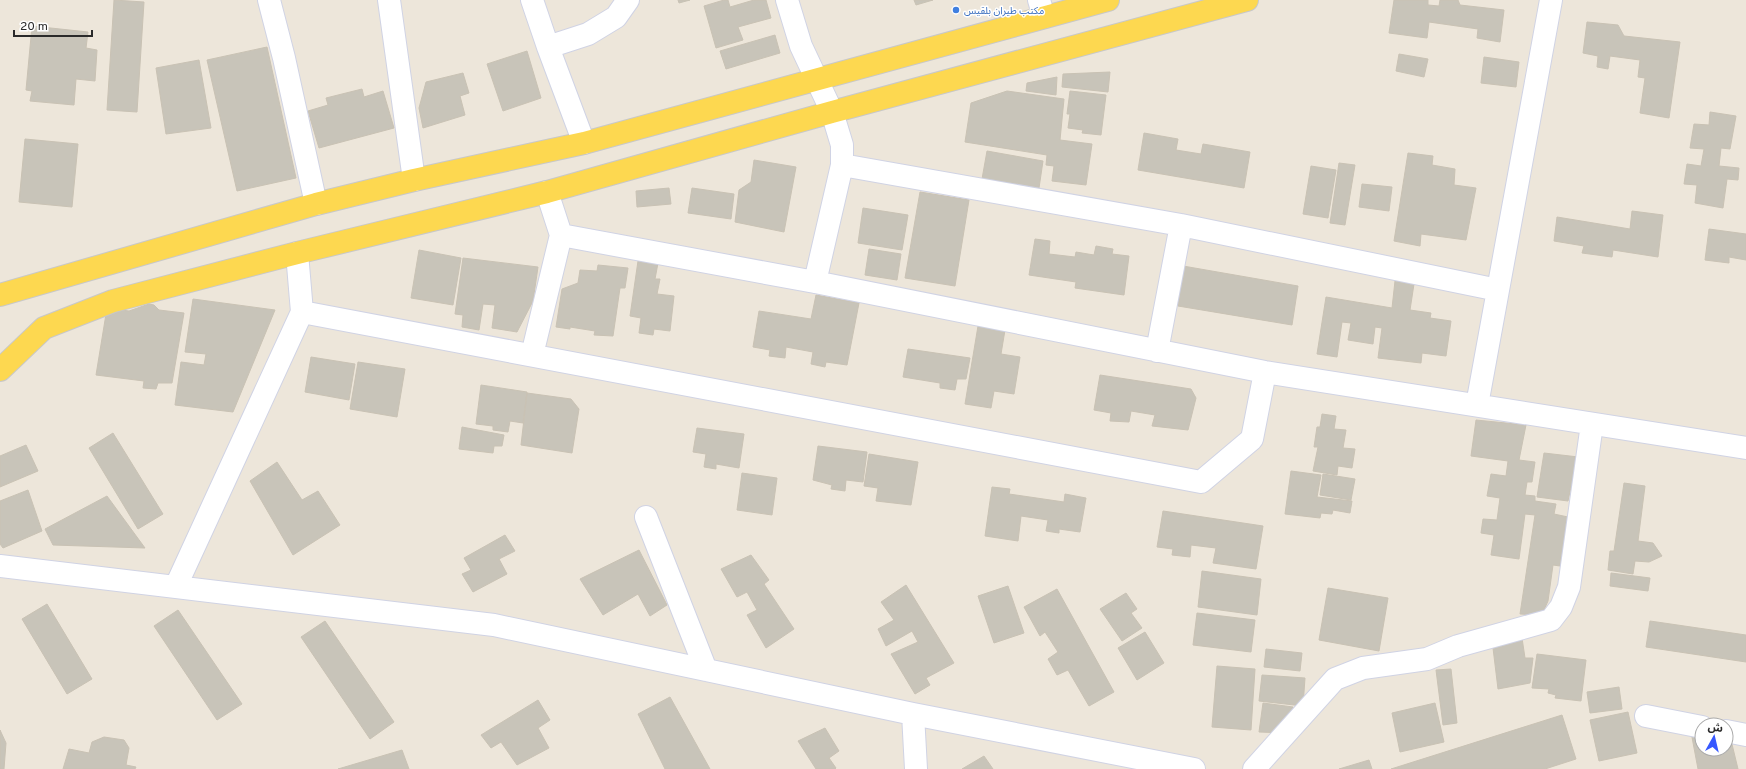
<svg xmlns="http://www.w3.org/2000/svg" width="1746" height="769" font-family="Overpass,'Noto Sans Arabic',sans-serif">
<style>
.building{fill:#c8c4b9;stroke:#c9c2b4}
.lines{fill:none;stroke-linecap:round;stroke-linejoin:round}
.street-casing{stroke:#d0d3e4;stroke-width:24}
.primary-casing{stroke:#c8c8c8;stroke-width:24}
.street{stroke:#fff;stroke-width:22}
.primary{stroke:#fdd850;stroke-width:22}
.shop-dot{fill:#3f7fe0;stroke:#fff;stroke-width:1.5}
.labels{text-anchor:middle;stroke-width:3;stroke-linejoin:round;paint-order:stroke}
.shop-label{font-size:10px;fill:#366cbe;stroke:#fff;text-anchor:start}
</style>
<rect width="100%" height="100%" fill="#ede6da"/>
<!-- building -->
<path class="building" d="M114,0L144,2L137,112L107,110Z
M678,0H690L679,3Z
M724,0H728L730,7L754,0H766L771,18L738,27L743,40L716,48L704,6Z
M914,0H933L916,5Z
M1394,0H1428V5L1439,6L1440,0H1458L1460,5L1504,10L1500,42L1477,38L1478,29L1429,22L1427,38L1389,33Z
M1587,22L1618,25L1624,36L1680,42L1669,118L1640,113L1645,78L1638,77L1640,60L1610,56L1608,69L1597,67L1598,56L1583,53Z
M32,26L88,32L86,48L97,50L95,81L76,79L74,105L30,101L32,91L26,90Z
M775,35L780,53L726,69L720,51Z
M267,47L296,178L237,191L207,60Z
M527,51L541,98L503,111L487,64Z
M1399,54L1428,59L1424,77L1396,71Z
M1484,57L1519,62L1516,87L1481,83Z
M199,60L211,128L166,134L156,68Z
M1110,72L1108,92L1062,87L1063,74Z
M463,73L469,93L460,96L465,115L423,128L419,108L426,82Z
M1057,77L1056,95L1026,91L1027,83Z
M362,89L364,97L383,91L394,128L319,148L308,111L328,105L326,98Z
M1007,91L1064,99L1060,140L1092,144L1086,185L1052,181L1054,166L1046,165L1047,155L965,142L971,103Z
M1070,91L1106,95L1101,135L1082,133L1083,130L1068,128L1070,114H1067Z
M1710,112L1736,116L1730,149L1721,148L1719,166L1739,168L1738,180L1727,179L1723,208L1695,203L1697,185L1684,184L1687,164L1701,166L1704,149L1690,148L1694,124L1709,125Z
M1144,133L1178,139L1176,150L1201,154L1203,144L1250,152L1244,188L1138,170Z
M25,139L78,144L72,207L19,202Z
M987,151L1043,161L1039,188L982,179Z
M1408,153L1433,156L1432,165L1455,169L1454,185L1476,188L1466,240L1421,234L1420,246L1394,241Z
M754,160L796,167L784,232L735,222L739,190L751,182Z
M1339,163L1355,165L1345,225L1330,223Z
M1311,166L1336,170L1328,218L1303,214Z
M1362,184L1392,187L1389,211L1359,207Z
M669,188L671,204L637,207L636,191Z
M692,188L734,194L731,219L688,213Z
M920,192L969,200L955,286L905,278Z
M863,208L908,215L902,250L858,243Z
M1632,211L1663,215L1658,257L1613,250L1612,257L1582,253L1584,246L1554,241L1557,217L1630,229Z
M1709,229L1746,234V260L1729,257V263L1705,260Z
M1035,239L1050,241L1049,254L1075,257L1076,252L1094,255L1096,246L1113,249L1112,254L1129,256L1124,295L1075,288L1076,282L1029,275Z
M869,249L901,254L897,280L865,275Z
M419,250L461,258L453,305L411,298Z
M463,258L538,267L533,301L517,332L492,328L495,305L483,304L479,330L462,327L463,315L455,314Z
M638,261L658,263L655,279H660L657,294L674,296L670,331L654,329L653,335L639,333L641,318L630,316Z
M598,265L628,268L625,288H620L613,336L594,335L595,331L570,327V329L556,327L562,289L578,283L580,270L597,271Z
M1183,266L1298,286L1292,325L1178,306Z
M1395,281L1414,284L1410,310L1431,313L1430,318L1451,321L1446,356L1422,353L1421,363L1378,358L1382,328L1375,327L1373,344L1348,340L1351,323L1342,322L1337,357L1317,354L1326,297L1392,308Z
M816,295L859,303L847,365L826,362L825,367L811,364L813,352L786,347L785,358L769,356L770,350L753,347L759,311L811,319Z
M193,299L275,310L233,412L175,405L181,362L204,365L206,354L185,352Z
M149,304L154,305L159,310L184,313L172,383H158L156,389L143,388L144,381L96,375L107,308L129,311Z
M979,320L1006,324L1001,354L1020,357L1014,394L994,391L991,408L965,404Z
M908,349L970,358L966,379H957L955,390L940,388V383L903,377Z
M311,357L355,364L349,400L305,392Z
M358,362L405,369L397,417L350,409Z
M1100,375L1191,389L1196,398L1188,430L1152,426L1155,415L1131,411L1129,422L1110,421L1111,413L1094,410Z
M481,385L527,392L523,423L510,421L508,432L493,430V426L476,424Z
M527,393L571,399L579,409L572,453L521,445Z
M1322,414L1336,416L1334,429L1346,430L1343,448L1355,449L1352,468L1338,466L1337,475L1313,471L1318,447H1314L1317,427H1320Z
M1476,420L1526,425L1519,460L1535,462L1532,482H1527L1525,495L1535,496V501L1556,504L1554,514L1568,517L1560,566L1553,565L1548,601L1544,610L1537,615L1520,614L1535,515L1525,514L1519,559L1491,555L1494,535L1481,533L1483,519L1497,520L1500,498L1487,496L1491,474L1506,476L1508,461L1471,456Z
M462,427L504,435L502,446H494L493,453L459,449Z
M697,428L744,434L739,468L716,464V469L704,467L706,454L693,452Z
M113,433L163,514L138,529L89,448Z
M26,445L38,471L0,487V456Z
M818,446L867,452L863,482L846,480L845,491L831,489L832,485L813,480Z
M1544,453L1587,458L1583,489L1571,487L1568,501L1537,497Z
M869,454L918,462L911,505L876,501L878,488L864,486Z
M277,462L302,500L318,491L340,525L293,555L250,481Z
M1291,471L1321,475L1317,497L1352,501L1350,513L1333,510L1332,514L1321,513L1320,518L1285,514Z
M742,473L777,478L772,515L737,510Z
M1323,474L1355,479L1351,500L1320,495Z
M1624,483L1645,486L1638,541L1653,543L1662,556L1649,562L1635,561L1633,574L1608,570L1610,551H1614Z
M992,487L1010,489L1009,494L1064,502L1065,494L1086,498L1080,532L1059,529V533L1046,531L1048,520L1021,516L1018,541L985,536Z
M28,490L42,531L3,548L0,544V501Z
M107,496L145,548L53,545L45,529Z
M1163,511L1263,526L1256,569L1213,563L1216,548L1191,545L1190,557L1172,555L1173,549L1157,547Z
M505,535L515,551L499,559L507,574L473,592L462,574L471,570L464,558Z
M639,550L667,605L650,616L638,594L603,615L580,579Z
M751,555L769,580L764,584L794,629L766,648L747,615L757,610L747,592L737,597L721,569Z
M1202,571L1261,579L1257,615L1198,607Z
M1611,573L1650,578L1648,591L1610,586Z
M906,585L954,663L926,678L930,685L915,694L891,654L918,642L912,631L886,646L878,629L894,620L881,602Z
M1008,586L1024,633L994,643L978,596Z
M1328,588L1388,598L1379,651L1319,640Z
M1057,589L1114,692L1089,706L1068,670L1057,675L1048,659L1058,652L1045,632L1040,636L1024,607Z
M1126,593L1137,609L1131,613L1142,628L1122,641L1100,609Z
M47,604L92,679L67,694L22,619Z
M178,610L242,704L217,720L154,626Z
M1197,613L1255,620L1251,652L1193,645Z
M325,621L394,722L370,739L301,637Z
M1650,621L1746,635V662L1646,647Z
M1145,632L1164,663L1137,680L1118,648Z
M1522,638L1525,658H1533L1530,683L1498,689L1493,648Z
M1266,649L1302,653L1300,671L1264,667Z
M1537,654L1586,660L1581,701L1555,698L1556,695L1548,693L1549,689L1532,688Z
M1217,666L1255,669L1251,730L1212,727Z
M1451,669L1457,723L1443,725L1436,670Z
M1262,675L1305,678L1303,706L1259,701Z
M1619,687L1622,709L1590,713L1587,692Z
M670,697L710,769H665L638,714Z
M538,700L550,720L538,728L549,748L517,765L501,742L491,748L481,735Z
M1263,703L1293,707L1292,720L1286,733L1259,732Z
M1435,703L1444,742L1400,752L1392,713Z
M1628,712L1637,753L1599,761L1590,720Z
M1562,715L1576,759L1545,769H1391Z
M825,728L839,751L829,758L836,768L835,769H816L798,741Z
M0,730L6,743L4,769H0Z
M1691,732L1702,734V749H1726V739L1731,740L1738,769H1698Z
M104,737L124,740L129,748L126,765L136,767L135,769H63L69,749L89,753L92,742Z
M402,750L409,769H338Z
M984,756L993,769H962Z
M1369,760L1372,769H1339Z"/>
<g class="lines">
<defs>
<path id="street" d="M269,0L284,58L316,204
M389,0L414,180
M532,0L548,47L584,143
M787,0L801,46L832,112L842,145V165L815,282
M1039,0L1044,17
M548,47L588,34L616,17L628,0
M842,165L1181,225L1498,290
M547,192L561,235L815,282L1265,372L1746,448
M297,253L302,312L1201,482L1252,439L1265,372
M1157,351L1181,225
M532,355L561,235
M1477,405L1551,0
M646,517L706,670
M0,566L494,625L913,714L1194,769
M176,586L302,312
M913,714L916,769
M1646,716L1702,727
M1726,731L1746,735
M1254,769L1335,679L1363,668L1427,659L1458,646L1551,620L1561,607L1569,587L1592,424"/>
<path id="primary" d="M0,295L316,204L414,180L584,143L1108,0
M0,370L44,328L113,301L297,253L547,192L832,112L1247,0"/>
</defs>
<!-- street casing -->
<use href="#street" class="street-casing"/>
<!-- primary casing -->
<use href="#primary" class="primary-casing"/>
<!-- street -->
<use href="#street" class="street"/>
<!-- primary -->
<use href="#primary" class="primary"/>
</g>
<!-- markers -->
<circle class="shop-dot" cx="956" cy="10" r="4"/>
<g class="labels">
<!-- shop labels -->
<g class="shop-label">
<text x="964" y="14">مكتب طيران بلقيس</text>
</g>
</g>
<!-- north arrow -->
<g transform="translate(1714 737) rotate(8)"><circle r="19" fill="#ffffff" stroke="#aaaaaa"/>
<path d="M0-3L7 15L0 10L-7 15Z" fill="#3658ff"/>
<text y="-6" font-size="11" font-weight="bold" text-anchor="middle" fill="#2a2a2a">ش</text>
</g>
<!-- scale -->
<path d="M14 30v6h78v-6" fill="none" stroke="#2a2a2a" stroke-width="2"/>
<text x="20" y="30" font-size="12" fill="#2a2a2a" stroke="#ffffff" stroke-width="3" paint-order="stroke">20 m</text>
</svg>
